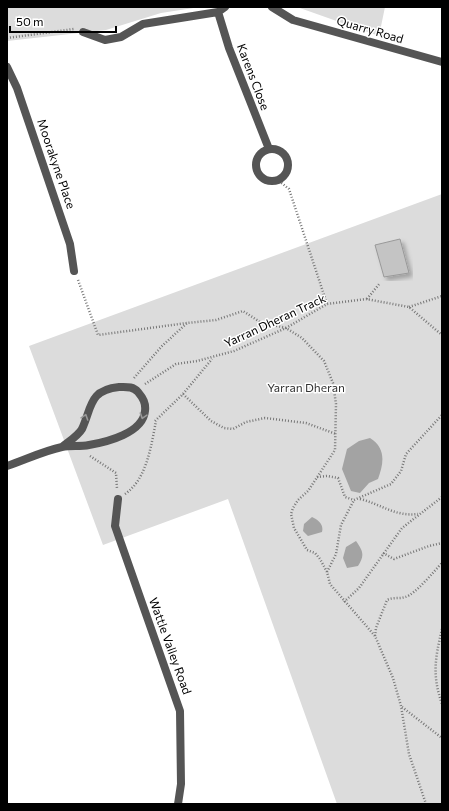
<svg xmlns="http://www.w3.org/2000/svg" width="449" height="811" font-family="Commissioner,sans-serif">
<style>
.green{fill:#dcdcdc}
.water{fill:#a3a3a3}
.building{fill:#c4c4c4;stroke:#999;filter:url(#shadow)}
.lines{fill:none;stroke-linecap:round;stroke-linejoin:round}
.path{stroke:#777;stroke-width:2.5;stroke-dasharray:1 2;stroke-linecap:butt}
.street{stroke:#555;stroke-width:8}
.oneway{stroke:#999}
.labels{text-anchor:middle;stroke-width:3;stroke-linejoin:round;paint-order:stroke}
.street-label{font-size:12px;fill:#000;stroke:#fff}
.park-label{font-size:12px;fill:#333;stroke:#fff}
</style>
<defs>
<filter id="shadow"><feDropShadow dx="3.5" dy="3.5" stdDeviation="2" flood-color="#0004"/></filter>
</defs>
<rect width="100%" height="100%" fill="#fff"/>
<!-- green -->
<path class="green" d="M7,7H200L161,13L106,30L7,41Z
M297,7H385L379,36Z
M442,194V804H337L228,499L103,545L29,346Z"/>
<!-- water -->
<path class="water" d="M370,438C386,448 384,463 378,479L369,483L360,493L351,491L342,469L347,449L359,441Z
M312,517C318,520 324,524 322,532L308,536L303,531L304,524Z
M356,541C363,551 365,555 358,566L347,568L343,558L346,547Z"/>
<!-- building -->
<path class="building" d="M400,239L409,273L384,277L375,245Z"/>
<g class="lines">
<!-- path -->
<path class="path" d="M7,38L74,29
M279,181L289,189L327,304
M78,280L98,335L187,323
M367,299L380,283
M409,307L442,296
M134,378L162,346L187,323L216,320L243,311L260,322L286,328L302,338L324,361L333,383L336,404L335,450L308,491L298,500L293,508L291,514L294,528L307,550L315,553L320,559L327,572L330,584L375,636L393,678L401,706L409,754L426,804
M145,384L176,364L197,361L234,351L286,328L327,304L366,299L409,307L442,335
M183,394L211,421L224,428L233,429L246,422L265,418L306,423L336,434
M155,421L183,394L212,359
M90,456L116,473L117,489
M317,477L327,476L338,478L345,497L354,500L391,484L401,471L406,454L442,415
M125,494C147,479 151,446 156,421
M360,499C381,504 395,517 418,514
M383,553L394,559L429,546L442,543
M327,572L336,554L341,525L354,500
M344,602L359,588L402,528L442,497
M442,629C435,659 432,675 442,704
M375,636L376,628L387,600C393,597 399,599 405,597C415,595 434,571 442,563
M402,707L442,738"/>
<!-- street -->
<path class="street" d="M272,7L293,20L442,62
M218,12L229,48L269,149
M83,32L105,40L121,37L143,24L218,12L225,7
M7,67L17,88L70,244L74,271
M256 165a16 16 0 1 1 32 0a16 16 0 1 1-32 0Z
M7,466C25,460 43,451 62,447C71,445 80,447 89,445C107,442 143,433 145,411C146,403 143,398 138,392C133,386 126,387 119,387C89,390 92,407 82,429C78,436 68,442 62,447
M118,499L115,526L180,711L181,784L178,804"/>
</g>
<!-- one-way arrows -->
<defs><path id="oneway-chevron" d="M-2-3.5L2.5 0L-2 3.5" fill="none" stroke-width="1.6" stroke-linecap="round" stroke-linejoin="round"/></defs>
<g class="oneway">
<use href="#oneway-chevron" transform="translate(143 416) rotate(108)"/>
<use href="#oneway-chevron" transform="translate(85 417) rotate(-72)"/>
</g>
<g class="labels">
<!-- street labels -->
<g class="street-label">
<text transform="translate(370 30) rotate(16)" y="4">Quarry Road</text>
<text transform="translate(253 77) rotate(69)" y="4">Karens Close</text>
<text transform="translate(56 164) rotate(71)" y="4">Moorakyne Place</text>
<text transform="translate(275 321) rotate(-25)" y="4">Yarran Dheran Track</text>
<text transform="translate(170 646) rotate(70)" y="4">Wattle Valley Road</text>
</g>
<!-- park labels -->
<g class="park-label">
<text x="306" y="392">Yarran Dheran</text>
</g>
</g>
<!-- border -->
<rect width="449" height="811" fill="none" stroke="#000000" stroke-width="16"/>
<!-- scale -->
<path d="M10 26v6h106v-6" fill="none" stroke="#000000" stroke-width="2"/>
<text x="16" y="26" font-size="12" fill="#000000" stroke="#ffffff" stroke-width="3" paint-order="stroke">50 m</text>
</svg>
